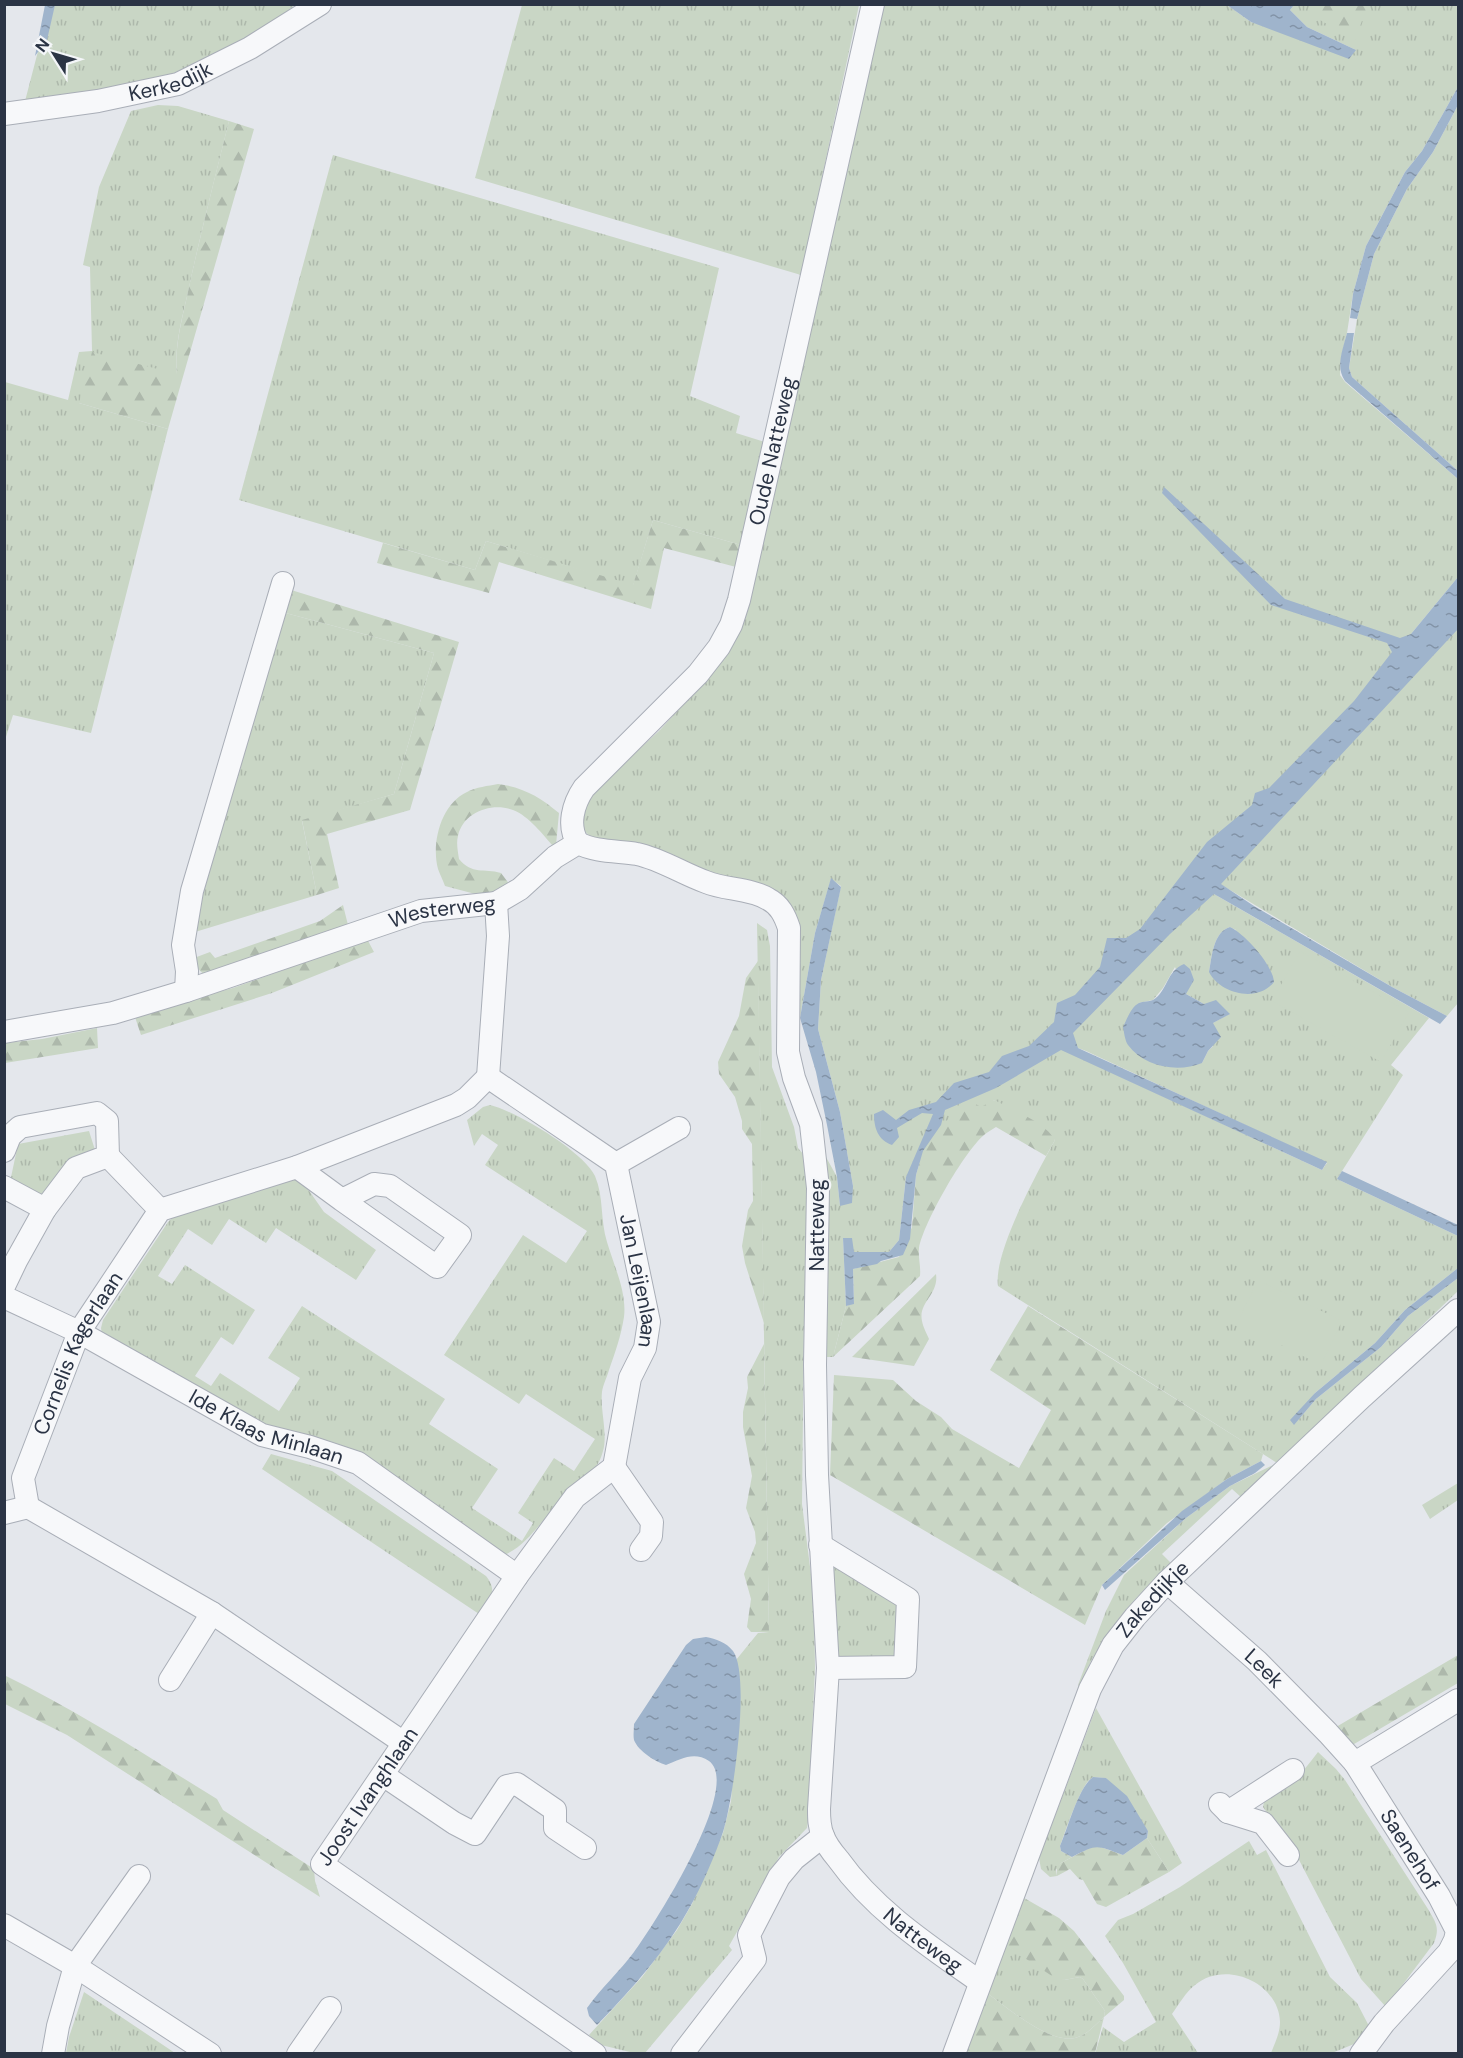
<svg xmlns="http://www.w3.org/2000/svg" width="1463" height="2058" font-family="'DM Sans',sans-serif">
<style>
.grass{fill:url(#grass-tufts);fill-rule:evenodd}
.forest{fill:url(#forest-firs)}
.pitch{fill:#c9d6c5}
.water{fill:url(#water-ripples)}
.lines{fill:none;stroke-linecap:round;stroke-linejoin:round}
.street-casing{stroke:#a9aeb7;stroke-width:24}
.street{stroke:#f7f8fa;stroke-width:22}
.labels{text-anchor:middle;stroke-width:4.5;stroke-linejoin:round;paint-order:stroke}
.street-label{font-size:21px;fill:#2b3445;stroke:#f4f6f9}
</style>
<defs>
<pattern id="grass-tufts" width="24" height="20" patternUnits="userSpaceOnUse" patternTransform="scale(1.5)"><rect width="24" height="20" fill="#c9d6c5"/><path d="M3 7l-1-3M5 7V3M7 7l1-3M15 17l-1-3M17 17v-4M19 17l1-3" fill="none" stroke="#adb8ab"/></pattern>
<pattern id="forest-firs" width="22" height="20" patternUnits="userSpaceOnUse" patternTransform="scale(1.5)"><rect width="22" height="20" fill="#c9d6c5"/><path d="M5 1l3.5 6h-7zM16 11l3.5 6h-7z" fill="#adb8ab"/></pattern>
<pattern id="water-ripples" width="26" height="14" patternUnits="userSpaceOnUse" patternTransform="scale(1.5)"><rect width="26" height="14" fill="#9fb4cc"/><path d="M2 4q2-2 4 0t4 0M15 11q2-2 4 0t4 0" fill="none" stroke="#8293a7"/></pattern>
</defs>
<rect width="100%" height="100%" fill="#e4e7ec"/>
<!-- grass -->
<path class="grass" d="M54,5H295L272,23L229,48L165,77L24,105L43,32Z
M522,5H859L801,275L475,178Z
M879,5H1227L1251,22L1356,50L1307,27L1290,10L1294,5H1458V87L1422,151L1405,172L1366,246L1353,294L1347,333L1341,358L1340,375L1345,382L1458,479V577L1411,634L1458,605V1003L1447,1016L1392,987L1220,884L1214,894L1429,1018L1391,1065L1403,1075L1337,1179L1458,1236V1268L1405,1310L1375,1343L1315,1393L1298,1420L1316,1399L1381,1347L1408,1316L1458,1278V1291L1242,1498L1232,1489L1162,1554L1172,1564C1132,1598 1099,1638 1079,1687L1078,1685L1106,1611L1124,1575L1186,1518L1230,1486L1277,1463L998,1286C993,1253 1038,1171 1055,1140L994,1100L906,1177L899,1240L889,1252H854L843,1238L846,1306L833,1357H825L821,1148L837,1177L840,1206L853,1186L840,1112L818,1029L821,980L841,886L831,879L815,933L800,1018L796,1002L795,915L591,837L581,828L589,795L660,730L708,677L781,451L823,280ZM1230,927L1236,930L1209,972C1212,957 1213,932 1230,927ZM1175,967L1186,994L1204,1004L1229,1014L1213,1023V1046L1208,1051L1202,1063L1139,1003L1153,1000L1163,988ZM1078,1048L1086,1051L1327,1163L1322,1170L1063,1050Z
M158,105L178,106L229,121C215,178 200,235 188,292C182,319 174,346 177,374L79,403L168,429L91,733L13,715L5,740V382L68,400L79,352L92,351L90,267L83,265L99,187L131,111Z
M1458,105V471L1352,377L1349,368L1357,319L1374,254L1407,189L1433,152Z
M333,155L719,268L690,396L740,416L736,433L765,442L741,545L653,520L633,586L486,541L475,570L239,500Z
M282,612L434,653L394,794L302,821L317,895L195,932L213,840Z
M757,923L767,930L770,946L772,1067L794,1127L798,1148L810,1162V1223L804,1324L802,1504L814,1598L815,1669L808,1822L807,1828L779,1857L729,1946L732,1950L645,2053H634L601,2045L589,2035L642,1977L677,1930L692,1904L723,1833L731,1801L740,1682L736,1660L758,1633L769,1632Z
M490,1105C516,1111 584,1152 595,1176C604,1197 600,1220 607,1242C614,1266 627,1292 624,1317C621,1336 615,1353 609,1370C607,1377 603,1385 602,1392C600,1410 608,1434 603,1451C596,1478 569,1494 550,1513C536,1528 524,1547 504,1555L329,1446L255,1426L102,1335L101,1328L103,1320L168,1222L177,1213L281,1181L299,1179L303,1182L324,1212L376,1250L356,1280L276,1228L266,1243L229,1219L212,1245L188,1229L158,1276L172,1284L185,1265L255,1310L233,1345L221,1337L195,1376L211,1386L220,1373L279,1411L300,1378L268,1358L302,1306L445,1399L429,1424L498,1469L472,1508L522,1541L533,1523L518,1513L554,1458L574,1471L595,1439L526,1394L519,1404L444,1355L523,1235L566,1263L587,1231L485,1165L498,1145L482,1134L474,1146L467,1120L483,1107Z
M89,1131L95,1150L46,1196L10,1182L18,1144Z
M271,1454L332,1471L486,1576C499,1593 489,1599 479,1614L262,1469Z
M1458,1483V1500L1430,1519L1422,1505Z
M838,1561L841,1570L904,1610L901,1648L894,1656L835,1657L828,1566Z
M1096,1708L1182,1863L1169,1872L1147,1838L1148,1831L1106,1778C1102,1778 1096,1777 1092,1778C1081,1783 1065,1833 1060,1846L1061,1851L1072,1857L1061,1863L1056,1870L1057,1876L1050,1877L1041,1869L1039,1858Z
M1318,1752L1336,1769L1345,1780L1428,1909C1436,1923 1440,1927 1434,1943L1386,2007L1361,1979L1298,1858L1263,1807L1264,1802C1290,1787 1300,1776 1318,1752Z
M1249,1841L1257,1855L1266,1850L1330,1977L1357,2003L1370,2028L1359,2042L1332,2053H1271C1275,2043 1280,2033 1280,2022C1279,1983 1226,1959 1195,1985C1186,1992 1179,2004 1172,2014L1198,2053L1095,2054L1103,2027L1124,2042L1156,2022L1123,1963L1105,1936L1118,1920L1133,1914L1180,1887Z
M1002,1943L1064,1980L1080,1977L1083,1979L1105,2011L1104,2017C1097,2023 1088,2034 1078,2037C1051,2047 1006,2006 984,1991Z
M84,1992L175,2053H66L69,2037Z"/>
<!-- forest -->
<path class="forest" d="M1359,4L1367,7L1355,40L1313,16V5Z
M229,121L254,129L168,429L79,403L92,352L177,374C174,345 183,316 189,287C201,232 215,177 229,121Z
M653,520L741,545L736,567L664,548L651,609L499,562L489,593L377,563L383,543L475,570L486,541L633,585Z
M288,589L459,642L410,810L327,834L339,888L317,895L302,820L394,794L434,653L282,612Z
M498,784C523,787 540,797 559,813L556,845L554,847C543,835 529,816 513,810C492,802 463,812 458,836C456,843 458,852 459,859C472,875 484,868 501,873L510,885L490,896L479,895L445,886C443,880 440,875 438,869C431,843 441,804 467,792C476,787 488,786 498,784Z
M343,905L348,925L207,977C201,973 194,965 194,958L210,952L215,958L320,921Z
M366,937L374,952L272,993L141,1035L135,1017L199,997L233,988L286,969Z
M758,961L764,1323L745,1263L742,1246L748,1210L753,1201L752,1144L742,1129V1121L735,1097L719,1074L718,1062L739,1016L746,978Z
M97,1028L98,1048L5,1063V1043L42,1039Z
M965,1098L981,1107L994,1100C1012,1109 1046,1123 1055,1140L1046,1156L996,1127C992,1130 987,1132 984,1135C964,1152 924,1222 919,1248C918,1258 921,1266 920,1276L833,1357L846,1306L854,1303L853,1269L899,1257L912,1227L916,1175L923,1151Z
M936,1274C939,1295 918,1302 922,1321C923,1327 927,1334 929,1339L914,1366L852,1357Z
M1028,1306L1263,1454L1261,1461L1227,1479L1167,1523L1102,1585L1085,1625L830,1475L834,1375L893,1380L916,1401L941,1417L952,1429L1019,1468L1051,1410L990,1370Z
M764,1344L769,1632H751L747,1627L751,1599L744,1574L756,1543L755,1532L746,1508L752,1476L743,1427V1412L748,1388L747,1377Z
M1458,1655V1683L1349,1747L1331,1730Z
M4,1675C78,1711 147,1756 217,1799L223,1810L314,1869L315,1881L320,1897L67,1735L5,1704Z
M1147,1838L1169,1872L1106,1907L1097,1904L1083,1880L1079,1879L1070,1869L1057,1876V1867L1061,1863L1093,1846H1098L1123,1855Z
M1019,1895L1059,1918L1074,1931L1124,1996V2000L1104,2017L1095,2053L966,2054L984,1991C1006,2006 1051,2047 1078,2037C1088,2034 1097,2023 1104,2017L1105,2011L1083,1979L1080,1977L1064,1980L1055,1978L1002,1943Z"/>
<!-- pitch -->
<path class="pitch" d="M1300,951L1409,1012L1381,1062L1272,1001Z
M1258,1280L1342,1321L1321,1365L1237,1323Z"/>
<!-- water -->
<path class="water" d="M45,5H55L47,40L35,56Z
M1227,5H1294L1290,10L1307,27L1356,50L1349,59L1251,22Z
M1458,87V105L1433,152L1407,189L1374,254L1357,319L1350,318L1353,294L1366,246L1405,172L1422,151Z
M1347,333H1354L1349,368L1352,377L1458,471V479L1345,381C1335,367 1343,349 1347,333Z
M1164,487L1285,599L1400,638L1411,634L1458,577V629L1221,884L1254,906L1392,987L1447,1016L1440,1024L1214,894L1170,934L1073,1033L1078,1048L1327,1162L1322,1170L1061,1050L996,1088L945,1110L941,1125L923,1151L916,1175L910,1239L903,1255L881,1261L877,1264L853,1269L854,1304L846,1306L843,1238H852L854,1252H889L899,1240L906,1177L933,1114L922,1113L897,1128L899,1137L892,1145C878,1140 874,1128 874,1114L883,1110L896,1120L909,1110L936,1102L954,1083L989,1072L1002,1056L1029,1046L1054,1022L1057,1003L1075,995L1100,967L1107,938H1126L1140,929L1207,842L1252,805L1255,793L1269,788L1354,701L1392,652L1387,643L1271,605L1162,493Z
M831,878L841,887L821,980L818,1029L840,1112L853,1186L852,1203L840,1206L837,1177L827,1125L816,1072L800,1018L815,933Z
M1230,927C1245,934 1273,965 1274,982C1258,1003 1220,994 1209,972C1212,957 1213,932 1230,927Z
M1184,964L1190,969L1194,980L1186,994L1204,1004L1216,1000L1230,1014L1213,1023L1221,1037L1208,1051L1202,1063C1178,1073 1144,1067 1128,1045C1125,1041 1124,1032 1123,1027C1127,1019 1131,1007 1139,1003C1143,1001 1149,1002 1153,1000C1168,991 1166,971 1184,964Z
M1342,1171L1458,1225V1236L1337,1179Z
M1458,1268V1278L1408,1316L1381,1347L1316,1399L1294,1425L1290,1420L1315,1393L1375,1343L1405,1310Z
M1261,1461L1265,1465L1255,1473L1230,1486L1186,1518L1105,1590L1102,1585L1182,1511L1227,1479Z
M706,1637C716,1639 726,1642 733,1651C751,1676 733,1801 723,1832C716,1853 701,1888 690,1907C666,1951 632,1989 597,2025L589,2016L587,2008C601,1988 620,1971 634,1952C654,1925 743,1786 709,1761C694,1751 681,1759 666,1765C656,1762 638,1751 634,1740C633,1735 634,1729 634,1724L686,1645L693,1639Z
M1093,1777L1106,1778L1127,1796L1148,1831L1147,1838L1123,1855C1095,1845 1098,1844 1072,1857L1061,1851L1060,1846C1068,1828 1078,1788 1093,1777Z"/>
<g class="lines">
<defs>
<g id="street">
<path id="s1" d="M4,114L98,101L178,84L250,48L320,4"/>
<path id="s2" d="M578,843C567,826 573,804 584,788L698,674L719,647L731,625L739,600L873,4"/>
<path d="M186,991L187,971L183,945L192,891L283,583"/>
<path id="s3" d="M4,1032L113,1013L186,991L421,911L496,903L520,889L555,857L578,843C595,852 618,851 637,854C661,859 683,874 706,882C725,890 750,888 768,899C780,905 785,916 789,928L788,1052L794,1078L811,1124L818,1188L815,1365L817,1475L828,1668L819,1809C819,1818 819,1827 823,1836C826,1844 832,1852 838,1859C875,1911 929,1946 980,1982"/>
<path id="s4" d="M488,1077L616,1164L649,1322L645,1348L630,1378L614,1467"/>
<path d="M488,1077L498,936L496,903"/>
<path d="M4,1151L10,1136L20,1127L97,1113L107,1121L108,1156L76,1168L45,1209L16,1261L4,1286"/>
<path d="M108,1156L160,1210"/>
<path d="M616,1164L679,1128"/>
<path d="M297,1167L342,1200L374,1184L390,1186L460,1235L437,1267L342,1200"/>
<path d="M4,1187L45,1209"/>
<path id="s5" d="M4,1297L79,1332L262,1435L310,1447L358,1463L517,1576"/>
<path d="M614,1467L652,1522L651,1536L641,1550"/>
<path id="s6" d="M28,1507L23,1478L79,1332L160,1210L297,1167L456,1105L467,1098L488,1077"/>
<path d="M28,1507L212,1613L404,1743"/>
<path d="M4,1513L28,1507"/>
<path d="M820,1545L908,1599L905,1667L828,1668"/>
<path id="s7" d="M1167,1582L1257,1661L1328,1733L1355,1763L1439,1896L1457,1931L1455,1940L1449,1952L1384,2023L1361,2054"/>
<path d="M170,1680L212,1613"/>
<path d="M1355,1763L1458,1700"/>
<path d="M383,1775L454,1823L475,1834L507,1786L517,1784L555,1810V1828L585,1848"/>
<path d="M1220,1804L1228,1812L1263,1823L1288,1855"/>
<path d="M1228,1812L1293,1770"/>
<path d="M4,1925L75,1966L210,2054"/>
<path d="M53,2054L58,2026L75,1966L139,1876"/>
<path d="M298,2054L330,2008"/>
<path id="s8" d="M595,2054L322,1864L517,1576L575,1497L614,1467"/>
<path d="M682,2054L755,1959L749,1935L779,1877L794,1859L823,1836"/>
<path id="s9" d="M954,2054L1090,1689L1113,1645L1135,1617L1167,1582L1362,1397L1458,1310"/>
</g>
</defs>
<!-- street casing -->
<use href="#street" class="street-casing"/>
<!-- street -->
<use href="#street" class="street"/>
</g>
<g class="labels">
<!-- street labels -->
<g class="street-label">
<text dy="7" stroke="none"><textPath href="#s1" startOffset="170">Kerkedijk</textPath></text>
<text dy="7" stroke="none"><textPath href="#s2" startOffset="458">Oude Natteweg</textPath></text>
<text dy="7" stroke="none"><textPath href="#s3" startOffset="456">Westerweg</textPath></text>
<text transform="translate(817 1225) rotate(-90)" y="7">Natteweg</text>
<text dy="7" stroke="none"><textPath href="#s4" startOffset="274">Jan Leijenlaan</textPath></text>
<text dy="7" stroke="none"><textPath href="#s6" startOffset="166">Cornelis Kagerlaan</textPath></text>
<text dy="7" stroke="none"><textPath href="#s5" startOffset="294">Ide Klaas Minlaan</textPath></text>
<text dy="7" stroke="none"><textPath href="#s9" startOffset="500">Zakedijkje</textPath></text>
<text dy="7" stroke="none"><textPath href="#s7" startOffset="130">Leek</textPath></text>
<text dy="7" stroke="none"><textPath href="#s8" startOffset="414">Joost Ivanghlaan</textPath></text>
<text dy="7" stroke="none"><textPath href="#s7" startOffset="364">Saenehof</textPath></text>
<text dy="7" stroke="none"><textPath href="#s3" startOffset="1908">Natteweg</textPath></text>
</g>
</g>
<!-- border -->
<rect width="1463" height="2058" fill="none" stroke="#2b3445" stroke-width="12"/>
<!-- north arrow -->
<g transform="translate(54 54) rotate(307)" stroke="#f4f6f9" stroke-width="4.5" paint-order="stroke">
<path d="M0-4.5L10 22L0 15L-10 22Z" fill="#2b3445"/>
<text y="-9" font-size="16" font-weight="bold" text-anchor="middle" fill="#2b3445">N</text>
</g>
</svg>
